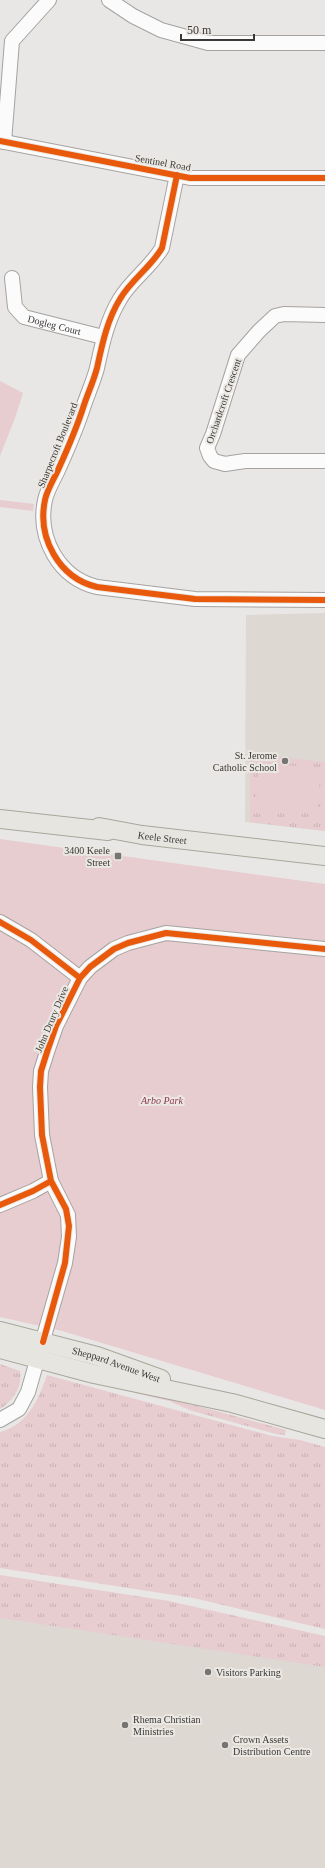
<svg xmlns="http://www.w3.org/2000/svg" width="325" height="1868" font-family="Georgia,serif">
<style>
.built{fill:#ddd8d2}
.grass{fill:url(#grass-tufts)}
.green{fill:#e7ccd0}
.lines{fill:none;stroke-linecap:round;stroke-linejoin:round}
.minor-casing{stroke:#a5a3a1;stroke-width:16}
.major-casing{stroke:#a8a79b;stroke-width:20}
.minor{stroke:#fcfbfb;stroke-width:14}
.major{stroke:#e6e5df;stroke-width:18}
.cycleway-casing{stroke:#ebe8e3;stroke-width:8}
.cycleway{stroke:#e8590c;stroke-width:6}
.poi-dot{fill:#777574;stroke:#ebe8e3;stroke-width:1.5}
.labels{text-anchor:middle;stroke-width:4;stroke-linejoin:round;paint-order:stroke}
.street-label{font-size:10px;fill:#3a3837;stroke:#ebe8e3}
.poi-label{font-size:10px;fill:#3a3837;stroke:#ebe8e3;text-anchor:start}
.park-label{font-size:10px;font-style:italic;fill:#8d354d;stroke:#ebe8e3}
</style>
<defs>
<pattern id="grass-tufts" width="24" height="20" patternUnits="userSpaceOnUse"><rect width="24" height="20" fill="#e7ccd0"/><path d="M3 7l-1-3M5 7V3M7 7l1-3M15 17l-1-3M17 17v-4M19 17l1-3" fill="none" stroke="#c7b0b3"/></pattern>
</defs>
<rect width="100%" height="100%" fill="#e9e7e5"/>
<!-- built -->
<path class="built" d="M325,613V831L245,822L246,615Z
M0,1604L325,1654V1868H0Z"/>
<!-- grass -->
<path class="grass" d="M253,754L325,762V831L250,822V758Z
M0,1364L20,1371C23,1386 13,1401 0,1409Z
M47,1375L272,1436L300,1440L325,1447V1629L193,1598L0,1568V1432C28,1425 38,1400 47,1375Z
M127,1389L209,1409L286,1430L285,1435L276,1434L192,1411L169,1401L127,1391Z
M0,1575L169,1601L325,1636V1667L0,1618Z"/>
<!-- green -->
<path class="green" d="M0,381L23,393L15,418L0,456Z
M0,500L34,504L33,511L0,507Z
M259,763L321,768L317,813L255,808Z
M0,839L325,884V1410L62,1331L0,1317Z"/>
<g class="lines">
<defs>
<g id="minor">
<path d="M109,0L133,16L161,30L208,43H325"/>
<path d="M0,141L190,178H325"/>
<path d="M4,142L12,41L49,0"/>
<path d="M177,175L162,248C151,267 131,280 120,299C107,320 102,345 97,368C94,380 88,393 84,405C77,427 68,448 58,470C54,479 47,490 45,500C37,538 59,578 97,587L195,599L325,600"/>
<path id="s1" d="M12,278L15,307L24,317L103,337"/>
<path d="M325,315L284,314L275,316L259,331L238,355L213,434L207,448L210,456L214,461L225,464L245,461H325"/>
<path d="M0,922L31,940L80,978"/>
<path d="M0,1205L33,1191L51,1181"/>
<path d="M0,1420L19,1409L28,1392L65,1263L69,1237L68,1215L51,1181L42,1135L40,1087L41,1071L48,1049L56,1026L80,978L90,967L114,949L128,943L166,933L325,949"/>
</g>
<g id="major">
<path d="M0,819L108,831"/>
<path id="s2" d="M97,829L99,827L142,835L325,856"/>
<path id="s3" d="M0,1331L97,1356L161,1379"/>
<path d="M0,1349L94,1374L232,1403L325,1429"/>
</g>
</defs>
<!-- minor casing -->
<use href="#minor" class="minor-casing"/>
<!-- major casing -->
<use href="#major" class="major-casing"/>
<!-- minor -->
<use href="#minor" class="minor"/>
<!-- major -->
<use href="#major" class="major"/>
<defs>
<path id="cycleway" d="M0,141L190,178H325
M177,175L162,248C151,267 131,280 120,299C107,320 102,345 97,368C94,380 88,393 84,405C77,427 68,448 58,470C54,479 47,490 45,500C37,538 59,578 97,587L195,599L325,600
M0,922L31,940L80,978
M0,1205L33,1191L51,1181
M43,1342L65,1263L69,1226L66,1209L51,1181L42,1135L40,1087L41,1071L48,1049L56,1026L80,978L90,967L114,949L128,943L166,933L325,949"/>
</defs>
<!-- cycleway casing -->
<use href="#cycleway" class="cycleway-casing"/>
<!-- cycleway -->
<use href="#cycleway" class="cycleway"/>
</g>
<!-- markers -->
<g class="poi-dot">
<circle cx="285" cy="761" r="4"/>
<rect x="114" y="852" width="8" height="8" rx="2"/>
<circle cx="208" cy="1672" r="4"/>
<circle cx="125" cy="1725" r="4"/>
<circle cx="225" cy="1745" r="4"/>
</g>
<g class="labels">
<!-- street labels -->
<g class="street-label">
<text transform="translate(163 162) rotate(10)" y="4">Sentinel Road</text>
<text dy="4" stroke="none"><textPath href="#s1" startOffset="74">Dogleg Court</textPath></text>
<text transform="translate(223 401) rotate(-71)" y="4">Orchardcroft Crescent</text>
<text transform="translate(57 445) rotate(-68)" y="4">Sharpecroft Boulevard</text>
<text dy="4" stroke="none"><textPath href="#s2" startOffset="67">Keele Street</textPath></text>
<text transform="translate(51 1019) rotate(-67)" y="4">John Drury Drive</text>
<text dy="4" stroke="none"><textPath href="#s3" startOffset="121">Sheppard Avenue West</textPath></text>
</g>
<!-- poi labels -->
<g class="poi-label">
<text x="277" y="759" text-anchor="end">St. Jerome<tspan x="277" dy="12">Catholic School</tspan></text>
<text x="110" y="854" text-anchor="end">3400 Keele<tspan x="110" dy="12">Street</tspan></text>
<text x="216" y="1676">Visitors Parking</text>
<text x="133" y="1723">Rhema Christian<tspan x="133" dy="12">Ministries</tspan></text>
<text x="233" y="1743">Crown Assets<tspan x="233" dy="12">Distribution Centre</tspan></text>
</g>
<!-- park labels -->
<g class="park-label">
<text x="162" y="1104">Arbo Park</text>
</g>
</g>
<!-- scale -->
<path d="M181 34v6h73v-6" fill="none" stroke="#3a3837" stroke-width="2"/>
<text x="187" y="34" font-size="12" fill="#3a3837" stroke="#ebe8e3" stroke-width="3" paint-order="stroke">50 m</text>
</svg>
